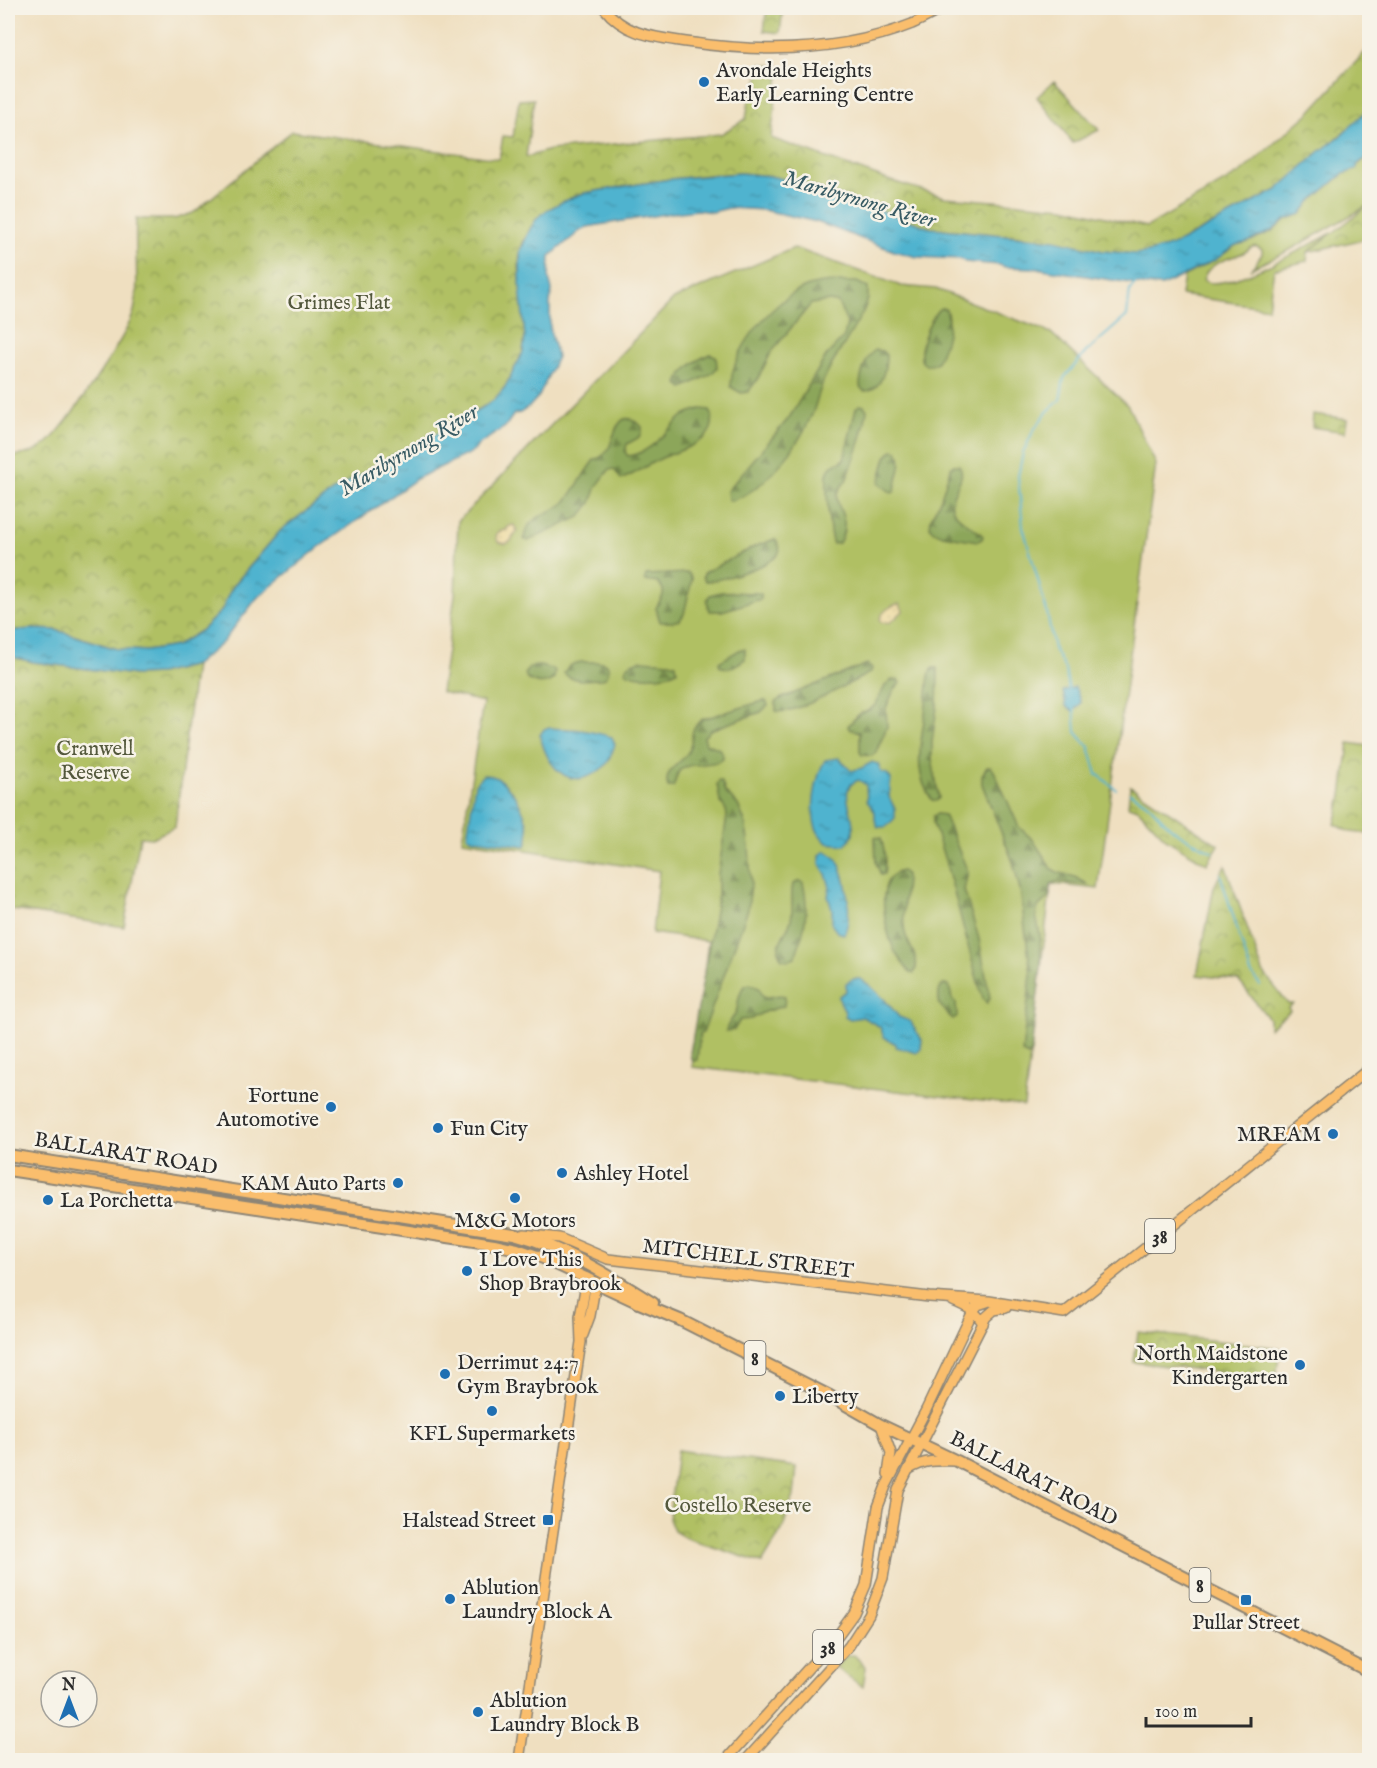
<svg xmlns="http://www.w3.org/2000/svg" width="1377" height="1768" font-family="'IM FELL English',serif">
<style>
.grass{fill:#b0c064;stroke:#6e7648;stroke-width:1.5}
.forest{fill:url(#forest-firs);stroke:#5c6842;stroke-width:1.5}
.sand{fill:url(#sand-dots);stroke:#8c8264;stroke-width:1.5}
.park{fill:url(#park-crowns);stroke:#6e7648;stroke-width:1.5}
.water{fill:url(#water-ripples);stroke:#3e6f7d;stroke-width:1.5}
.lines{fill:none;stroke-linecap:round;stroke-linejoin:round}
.stream{stroke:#50b3cf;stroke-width:2}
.primary-casing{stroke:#8d8576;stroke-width:12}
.highway-casing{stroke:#8d8576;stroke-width:14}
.primary{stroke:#fabe6d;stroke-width:9}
.highway{stroke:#fabe6d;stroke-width:10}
.poi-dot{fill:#1f6fb2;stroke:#f7f3e8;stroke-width:2}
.labels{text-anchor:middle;stroke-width:5;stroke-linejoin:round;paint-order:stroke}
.shield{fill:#f7f3e8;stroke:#686764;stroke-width:1.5}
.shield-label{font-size:20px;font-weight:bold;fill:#2b2b2b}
.poi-label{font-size:21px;fill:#2b2b2b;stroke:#f7f3e8;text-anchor:start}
.park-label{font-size:21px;fill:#53583c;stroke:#f7f3e8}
.street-label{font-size:21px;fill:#2b2b2b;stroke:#f7f3e8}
.water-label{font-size:22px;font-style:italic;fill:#385b64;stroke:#f7f3e8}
</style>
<defs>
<pattern id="forest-firs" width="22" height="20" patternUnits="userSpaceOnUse" patternTransform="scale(1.5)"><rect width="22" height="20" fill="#8ca65a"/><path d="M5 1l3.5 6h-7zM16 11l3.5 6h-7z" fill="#73874b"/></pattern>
<pattern id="sand-dots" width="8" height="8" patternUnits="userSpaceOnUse" patternTransform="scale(1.5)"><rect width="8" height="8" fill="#eeda9e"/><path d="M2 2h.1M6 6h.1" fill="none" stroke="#cb8" stroke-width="1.8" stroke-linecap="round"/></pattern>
<pattern id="park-crowns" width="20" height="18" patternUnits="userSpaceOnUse" patternTransform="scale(1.5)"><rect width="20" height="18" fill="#b0c064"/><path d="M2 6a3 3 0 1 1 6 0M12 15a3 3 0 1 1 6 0" fill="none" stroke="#8f9c53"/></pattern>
<pattern id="water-ripples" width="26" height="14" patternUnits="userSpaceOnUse" patternTransform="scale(1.5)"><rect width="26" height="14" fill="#50b3cf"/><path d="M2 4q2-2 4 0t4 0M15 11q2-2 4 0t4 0" fill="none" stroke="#4392a8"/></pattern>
</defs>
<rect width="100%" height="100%" fill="#f7f3e8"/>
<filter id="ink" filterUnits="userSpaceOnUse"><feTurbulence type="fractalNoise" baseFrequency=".0167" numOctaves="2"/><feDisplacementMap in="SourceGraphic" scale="12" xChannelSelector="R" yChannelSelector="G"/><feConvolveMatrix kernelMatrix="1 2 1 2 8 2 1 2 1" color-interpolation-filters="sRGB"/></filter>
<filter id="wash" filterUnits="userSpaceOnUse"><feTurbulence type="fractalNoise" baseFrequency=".008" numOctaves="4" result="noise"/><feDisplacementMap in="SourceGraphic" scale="24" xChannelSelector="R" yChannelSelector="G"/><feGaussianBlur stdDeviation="1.35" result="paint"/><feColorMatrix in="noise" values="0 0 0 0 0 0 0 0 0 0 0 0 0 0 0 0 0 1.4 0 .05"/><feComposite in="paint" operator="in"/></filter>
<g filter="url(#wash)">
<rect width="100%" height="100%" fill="#efdfc0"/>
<!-- grass -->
<path class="grass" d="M1369,156V205L1288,251L1252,268L1262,254V250C1259,248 1257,245 1253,247C1250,247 1248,251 1245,252C1231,259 1208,261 1203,280C1223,295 1309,245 1332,233L1308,252L1307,261L1274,269L1268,308L1181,295L1184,276L1215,260L1236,245L1248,242L1273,231L1285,220L1301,214L1310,202L1343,174L1351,170Z
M794,248L901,286L936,289L1051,333L1128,406L1156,464L1098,889L1051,884L1024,1106L692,1067L708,941L652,933L659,871L462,840L483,702L441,692L455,595L458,521L674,299Z"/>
<!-- forest -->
<path class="forest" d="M857,282L868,288V299L864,310C852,333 837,354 825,377C820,388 817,401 813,412C800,444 766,490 731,501L728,499L727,491L789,418L827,355L844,337L847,323L838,303L830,301L811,304L772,351L757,380L748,392L741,393L731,387C730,351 773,300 806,287C822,281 840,282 857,282Z
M941,308L946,309C952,327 944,347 937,362L932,365H926C922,362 921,362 921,357C919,346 932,312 941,308Z
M875,350L882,351L886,355C886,369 882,391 864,391L860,387C860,376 866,356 875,350Z
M710,354L716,356L717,368L711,374L683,388L678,384C681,370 698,359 710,354Z
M860,405L864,406L867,410C864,433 856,457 847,478C845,484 839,488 837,494C834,507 853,518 839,543L833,544C829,537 826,485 827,475C828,469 831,466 835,463L841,462L844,459L856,408Z
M701,409L710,410C723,442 680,449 660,459C648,464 638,472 627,477L621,479L614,469L609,470L597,486L591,503L580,517L528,541L524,539C526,516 549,515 564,503C571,497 586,470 594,460C600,458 606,454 609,448C615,434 619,404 642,427V433L638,438L627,444L625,452L628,456C651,454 666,430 683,416C688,412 695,411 701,409Z
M893,450L898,451C905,462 896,479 895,491L892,493L879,483L886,457Z
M954,465H959C970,480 941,498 956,514C963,522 975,528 983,536L982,539L978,541L943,535L933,531L930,527L931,518L941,498L951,466Z
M775,539C778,543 781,548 779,552C776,565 716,582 705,581L703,576L705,572L756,546Z
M688,573L692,579L684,614L680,620L671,622H660L656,608L663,595V589L658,583L646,581L645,579L646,575Z
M721,592L757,593L761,594V599L722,611H709L707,600L710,595Z
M741,649H745V659C738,664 729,671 720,666L719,662Z
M641,660L670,662L676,664L677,671C667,677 634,679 625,671C628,663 633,662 641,660Z
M582,662H602L607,664C610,671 609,675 603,679C592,679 572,683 564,673C569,665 573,663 582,662Z
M867,664L872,668L871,672L864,676C846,685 793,716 776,711V702L780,699Z
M539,666L553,669L555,671L554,679C543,686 537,684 527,679L525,673L530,667Z
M933,668H937L938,673L937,707L932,741V759L939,798L936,801L932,800C915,775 919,755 923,727C926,710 927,692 929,675Z
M892,680H898L900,683L894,690L886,708L887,727L876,752L872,756L862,755L860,752V732L849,729L848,726L859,714L869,710L875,705L885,686Z
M763,701H766L768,705L761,712L710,730L704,737L706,744C715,747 723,747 723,759C712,768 684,760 678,773C675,778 676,782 673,787H668C662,769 682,764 688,752C696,737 686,730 703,719Z
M987,767H991L994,771L1019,827L1033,840L1052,869L1057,872L1075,877L1089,885L1056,882L1051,884L1050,896L1038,907L1036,916L1040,935L1041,967L1031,1053L1028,1056L1022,1053L1031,974L1020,890L1013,862L982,784V775Z
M719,781L722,782L725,792L738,805L745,822L749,846L751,884L748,909L703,1033L700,1034L697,1060L694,1061L691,1059L690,1053L718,894V874L727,816L726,810L720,801L717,784Z
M937,814L944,815L968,872L964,890L979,939L990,998L987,1003L983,999C965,941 954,881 933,824V816Z
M875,837L881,838C885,851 886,862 884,874L881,875L876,863Z
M902,871L906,875C906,893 901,915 905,933C908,947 922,959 914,973H910C905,966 898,958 894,950C886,931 872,877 902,871Z
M800,881L803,883C810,909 804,933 795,957L789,960L782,959C772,945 788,933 791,919C794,908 790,896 793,884Z
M750,984L759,988L763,997C770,999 777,993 785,996L784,1006L764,1012L751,1019L740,1020L734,1030L726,1031C727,1022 735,1018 737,1009C739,1000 738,994 744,986Z
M945,984L949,985L952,999L956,1003L957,1017L953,1020L939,1004C939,997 937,988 945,984Z"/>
<!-- sand -->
<path class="sand" d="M514,525L517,531L511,541L506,544L498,542L496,536L498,532L506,530L509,526Z
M900,604L903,611L891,622L882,623L880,620C881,612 892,604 900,604Z"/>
<!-- park -->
<path class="park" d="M767,8H783L780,33L764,31Z
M1369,48V108L1366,113L1277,190L1176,244L1160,251L1135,254L1103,251L1039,238L931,228L804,184L770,176L741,173L709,175L670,179L584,193L564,201L537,218L524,240L520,252L519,265L525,337L523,352L505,387L494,400L451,427L392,456L333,491L281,530L234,585L222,610L202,630L176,646L146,651L117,649L56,630L32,629L8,631V456C22,456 35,453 46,444C64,430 129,333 134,311C140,286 134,247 136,219H174L193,213L292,131L499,159L503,136L513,137L519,100L534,99L526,157L550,150L721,134L746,119L750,94H756L761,64L780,67L771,138L888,180L945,197L1064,207L1147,227L1240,173L1309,113Z
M1054,81L1099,130L1073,143L1037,97Z
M1369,205V238L1308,252Z
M1313,414L1347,419L1345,432L1312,427Z
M8,656L33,662L135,675L159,674L195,665L175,827L152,838L140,837L124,927L8,909Z
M1349,743L1369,746V834L1350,832L1335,824L1342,796Z
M1130,786L1219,845L1207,864L1167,840L1138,809L1128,806Z
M1225,865L1263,972L1288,1004H1293L1288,1008L1290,1011L1269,1028V1019L1238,980L1197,975L1214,887Z
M1138,1332L1280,1348L1276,1379L1134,1362Z
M677,1450L797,1467L794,1496L782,1530L762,1563L686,1538L674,1531L669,1519Z
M854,1655L866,1667L863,1687L835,1667L846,1656Z"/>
<!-- water -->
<path class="water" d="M1369,108V156L1358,164L1356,170L1343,174L1310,202L1301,214L1285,220L1273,230L1248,242L1236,245L1215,260L1162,286L1143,285L1036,268L1005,267L1000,265L965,262L961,259L917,257L894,251L817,222L764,210L729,208L712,212L698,210L671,213L587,227L580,231L550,256L549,279L552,290L550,303V330L557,357L539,396L529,407L520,413L514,414L505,427L478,445L474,451L418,478L318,548L257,598L222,643L195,665L159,674L135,675L33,662L8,656V631L32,629L56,630L117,649L146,651L176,646L202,630L222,610L228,595L234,585L281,530L333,491L392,456L451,427L477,411L494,400L505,387L523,352L525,337L520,288V252L530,229L537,218L547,210L564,201L584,193L670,179L740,173L770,176L804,184L931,228L1055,240L1103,251L1135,254L1150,252L1176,244L1277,190L1319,152L1343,134Z
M1075,687L1081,703L1073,711L1066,706L1063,691Z
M549,727C556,730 561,728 569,729C583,729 598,733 612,737L615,745C612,751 610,761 605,766C571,795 548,769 540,735L544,729Z
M839,758L851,771L862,768L872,762L878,764L881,772L887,774L891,779L889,797L895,809V818L886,827H878L875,820V812L867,801L866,785L859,780C835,787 856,814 853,833C852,838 848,841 845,845L827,843C824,840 820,836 818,832C808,815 816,776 825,760Z
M483,775C488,775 492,775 497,778C515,789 535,825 526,846L474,839L467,836L475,784Z
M826,851C829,854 835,856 837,860C847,875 853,918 844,934L837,932L832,925V910L828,896L830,887L826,874L820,864V855Z
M853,979H860L868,984L884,999L899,1017L910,1021L922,1040L921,1049L917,1053L896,1047V1044L884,1037L880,1027L863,1017L850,1019L845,1016C846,1008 839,1004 839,996L846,991V983Z"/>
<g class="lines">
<!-- stream -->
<path class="stream" d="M1069,691L1065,669L1054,649L1047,612L1023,527L1018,476L1023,453L1033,431L1047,412L1060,400L1064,378L1086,352L1127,316L1130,290L1136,282
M1074,708L1076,732L1089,747L1097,774L1116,789
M1130,793C1152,802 1158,818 1174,830C1186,839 1200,845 1213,852
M1220,874L1251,973L1260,985"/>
</g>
</g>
<g filter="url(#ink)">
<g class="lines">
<defs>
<path id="primary" d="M604,8C625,35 654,37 686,42C761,53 840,53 912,24C923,19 934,13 944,8
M524,1234L559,1238L608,1259L929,1297L989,1301L1064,1313L1370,1068
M953,1301C965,1306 977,1311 983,1324
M583,1335L590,1316L596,1282
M881,1425L891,1453L888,1474
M908,1470C924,1460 937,1460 955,1461
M519,1760L581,1342L580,1317L587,1278
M726,1760L838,1635L854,1613L866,1585L878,1507L886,1486L926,1410L973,1311L978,1305L987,1302
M746,1760L849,1646L869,1615L883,1578L898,1490L986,1317L994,1310L1006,1308"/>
<path id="highway" d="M8,1155L514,1234C566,1248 608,1275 653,1303
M8,1170L494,1244L517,1249L543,1258L639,1303L680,1320L830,1396L881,1425L957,1461L1370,1672"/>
</defs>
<!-- primary casing -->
<use href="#primary" class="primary-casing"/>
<!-- highway casing -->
<use href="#highway" class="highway-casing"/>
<!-- primary -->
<use href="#primary" class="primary"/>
<!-- highway -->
<use href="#highway" class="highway"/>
</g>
</g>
<!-- markers -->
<g class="poi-dot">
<circle cx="704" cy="82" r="6"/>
<circle cx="331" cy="1107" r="6"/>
<circle cx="438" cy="1128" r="6"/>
<circle cx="1333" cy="1134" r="6"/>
<circle cx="562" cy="1173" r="6"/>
<circle cx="398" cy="1183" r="6"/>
<circle cx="515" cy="1198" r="6"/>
<circle cx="48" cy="1200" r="6"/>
<circle cx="467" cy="1271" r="6"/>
<circle cx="1300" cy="1365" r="6"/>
<circle cx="445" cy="1374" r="6"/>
<circle cx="780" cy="1396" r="6"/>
<circle cx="492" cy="1411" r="6"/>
<rect x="542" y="1514" width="12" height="12" rx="3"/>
<circle cx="450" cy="1599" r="6"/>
<rect x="1240" y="1594" width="12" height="12" rx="3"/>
<circle cx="478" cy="1712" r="6"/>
</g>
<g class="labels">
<!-- shield labels -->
<g class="shield">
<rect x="1145" y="1219" width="30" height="34" rx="4.5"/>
<rect x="744.5" y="1341" width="21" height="34" rx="4.5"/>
<rect x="1189.5" y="1568" width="21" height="34" rx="4.5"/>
<rect x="813" y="1630" width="30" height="34" rx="4.5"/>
</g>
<g class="shield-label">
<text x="1160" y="1243">38</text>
<text x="755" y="1365">8</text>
<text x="1200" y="1592">8</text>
<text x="828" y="1654">38</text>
</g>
<!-- poi labels -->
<g class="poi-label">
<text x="716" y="77">Avondale Heights<tspan x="716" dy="24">Early Learning Centre</tspan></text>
<text x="319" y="1102" text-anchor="end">Fortune<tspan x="319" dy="24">Automotive</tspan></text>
<text x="450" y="1135">Fun City</text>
<text x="1321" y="1141" text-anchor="end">MREAM</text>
<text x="574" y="1180">Ashley Hotel</text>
<text x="386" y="1190" text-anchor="end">KAM Auto Parts</text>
<text x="60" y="1207">La Porchetta</text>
<text x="515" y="1227" text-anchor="middle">M&amp;G Motors</text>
<text x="479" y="1266">I Love This<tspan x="479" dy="24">Shop Braybrook</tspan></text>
<text x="1288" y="1360" text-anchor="end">North Maidstone<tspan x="1288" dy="24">Kindergarten</tspan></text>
<text x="457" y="1369">Derrimut 24:7<tspan x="457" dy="24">Gym Braybrook</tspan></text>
<text x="792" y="1403">Liberty</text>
<text x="492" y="1440" text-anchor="middle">KFL Supermarkets</text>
<text x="536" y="1527" text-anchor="end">Halstead Street</text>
<text x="462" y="1594">Ablution<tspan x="462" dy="24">Laundry Block A</tspan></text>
<text x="1246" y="1629" text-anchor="middle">Pullar Street</text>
<text x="490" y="1707">Ablution<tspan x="490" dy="24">Laundry Block B</tspan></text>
</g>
<!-- park labels -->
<g class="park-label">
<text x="339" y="309">Grimes Flat</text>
<text x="95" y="755">Cranwell<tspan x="95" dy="24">Reserve</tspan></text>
<text x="738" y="1512">Costello Reserve</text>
</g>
<!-- street labels -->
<g class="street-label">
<text transform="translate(126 1153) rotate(9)" y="7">BALLARAT ROAD</text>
<text transform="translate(748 1258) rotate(7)" y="7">MITCHELL STREET</text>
<text transform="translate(1034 1478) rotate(27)" y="7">BALLARAT ROAD</text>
</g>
<!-- water labels -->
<g class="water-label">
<text transform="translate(860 198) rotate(16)" y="8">Maribyrnong River</text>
<text transform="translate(408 449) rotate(-31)" y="8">Maribyrnong River</text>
</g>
</g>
<!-- margin -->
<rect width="1377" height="1768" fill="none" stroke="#f7f3e8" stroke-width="30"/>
<!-- north arrow -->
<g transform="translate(69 1699)"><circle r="28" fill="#f7f3e8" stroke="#a5a39c" stroke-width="1.5"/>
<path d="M0-4.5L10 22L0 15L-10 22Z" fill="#1f6fb2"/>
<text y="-9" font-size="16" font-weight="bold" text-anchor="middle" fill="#2b2b2b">N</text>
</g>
<!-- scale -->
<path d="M1146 1717v9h105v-9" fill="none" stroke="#2b2b2b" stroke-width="3"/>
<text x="1155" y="1717" font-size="18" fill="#2b2b2b" stroke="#f7f3e8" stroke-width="4.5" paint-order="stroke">100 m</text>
</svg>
